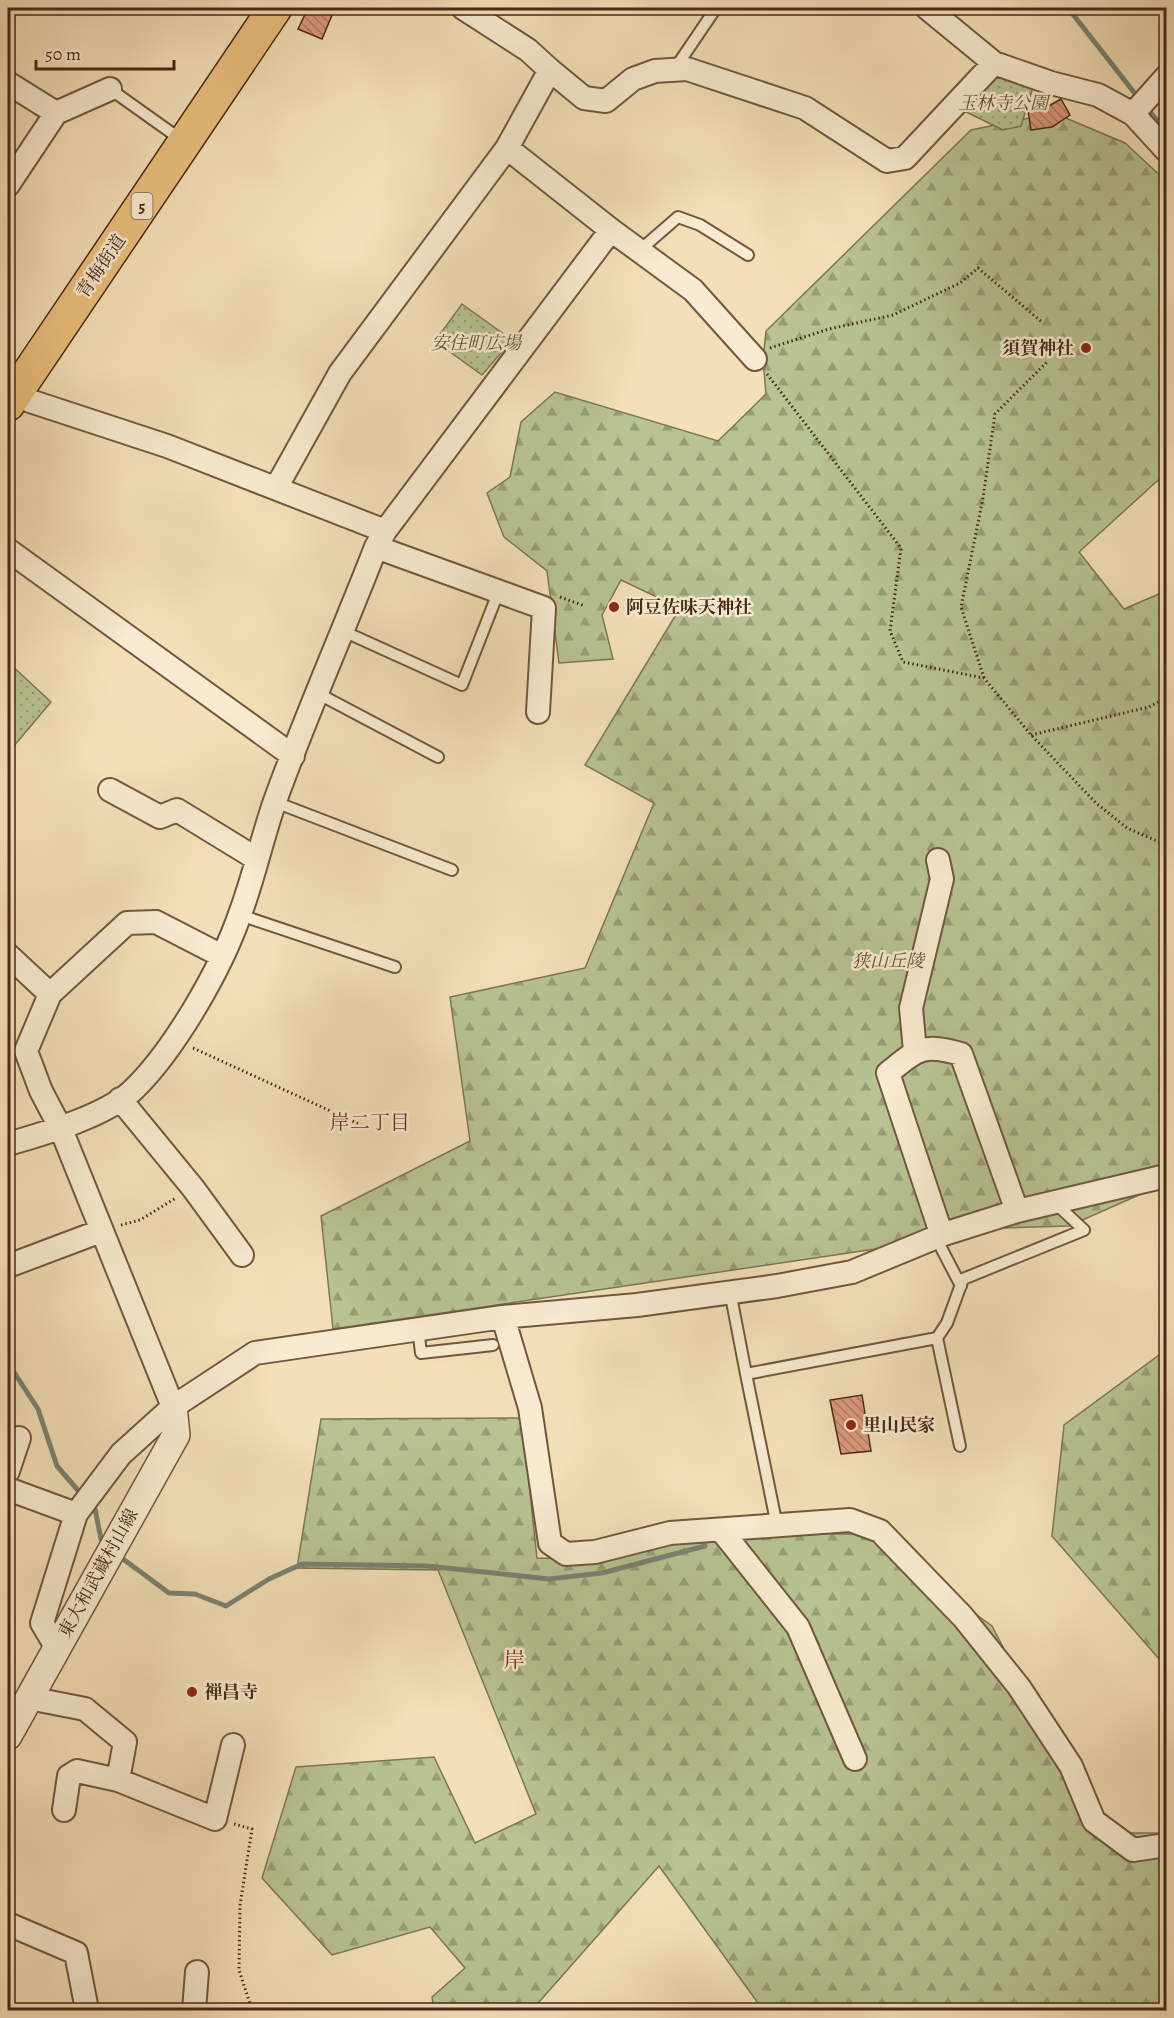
<svg xmlns="http://www.w3.org/2000/svg" width="1174" height="2018" font-family="Alegreya,'Noto Serif JP',serif">
<style>
.forest{fill:url(#forest-firs);stroke:#7e7655;stroke-width:1.5}
.park{fill:url(#park-dots);stroke:#7e7655;stroke-width:1.5}
.lines{fill:none;stroke-linecap:round;stroke-linejoin:round}
.stream{stroke:#7a8273;stroke-width:5}
.building{fill:url(#building-back-hatch);stroke:#462918;stroke-width:1.5}
.service-casing{stroke:#725740;stroke-width:14}
.minor-casing{stroke:#725740;stroke-width:26}
.tertiary-casing{stroke:#725740;stroke-width:30}
.primary-casing{stroke:#462918;stroke-width:36}
.path{stroke:#462918;stroke-width:3;stroke-dasharray:1.5 3;stroke-linecap:butt}
.service{stroke:#f8ebd1;stroke-width:10}
.minor{stroke:#f8ebd1;stroke-width:22}
.tertiary{stroke:#f8ebd1;stroke-width:27}
.primary{stroke:#eac07c;stroke-width:33}
.poi-dot{fill:#8f2418;stroke:#f8ebd1;stroke-width:2}
.labels{text-anchor:middle;stroke-width:5;stroke-linejoin:round;paint-order:stroke}
.shield{fill:#f8ebd1;stroke:#7b6350;stroke-width:1.5}
.shield-label{font-size:16px;font-weight:bold;fill:#462918}
.park-label{font-size:18px;font-style:italic;fill:#625036;stroke:#f8ebd1}
.street-label{font-size:18px;fill:#462918;stroke:#f8ebd1}
.poi-label{font-size:18px;font-weight:bold;fill:#462918;stroke:#f8ebd1;text-anchor:start}
.neighbourhood-label{font-size:20px;fill:#7a1f14;stroke:#f8ebd1}
.quarter-label{font-size:21px;fill:#7a1f14;stroke:#f8ebd1}
</style>
<defs>
<pattern id="forest-firs" width="22" height="20" patternUnits="userSpaceOnUse" patternTransform="scale(1.5)"><rect width="22" height="20" fill="#b7c392"/><path d="M5 1l3.5 6h-7zM16 11l3.5 6h-7z" fill="#979e76"/></pattern>
<pattern id="park-dots" width="8" height="8" patternUnits="userSpaceOnUse" patternTransform="scale(1.5)"><rect width="8" height="8" fill="#b7c392"/><path d="M2 2h.1M6 6h.1" fill="none" stroke="#979e76" stroke-width="1.8" stroke-linecap="round"/></pattern>
<pattern id="building-back-hatch" width="6" height="6" patternUnits="userSpaceOnUse" patternTransform="scale(1.5)"><rect width="6" height="6" fill="#da997b"/><path d="M-1 5l2 2M0 0l6 6M5-1l2 2" fill="none" stroke="#b37d64"/></pattern>
</defs>
<rect width="100%" height="100%" fill="#f4e0b8"/>
<filter id="stains"><feTurbulence type="fractalNoise" baseFrequency=".00333" numOctaves="4"/><feColorMatrix values="0 0 0 0 .2 0 0 0 0 .09 0 0 0 0 .02 0 0 0 .5 -.17"/></filter>
<radialGradient id="worn" r=".72"><stop offset=".6" stop-color="#630" stop-opacity="0"/><stop offset="1" stop-color="#630" stop-opacity=".3"/></radialGradient>
<!-- forest -->
<path class="forest" d="M1054,113L1125,143L1166,181V473L1079,552L1124,609L1166,591V1183L1069,1226L965,1229L889,1247L333,1329L321,1216L470,1141L450,997L585,968L654,803L585,765L680,608L621,580L602,615L613,659L559,663L547,571L504,537L487,493L510,477L521,422L555,392L718,441L766,394L763,360L766,331L971,130Z
M1166,1350V1667L1052,1536L1064,1425Z
M522,1418L537,1558L583,1559L736,1534H865L992,1626L1094,1821L1119,1833H1166V2010H763L659,1866L532,2010H434L432,1997L465,1968L430,1927L332,1955L262,1878L296,1767L434,1757L475,1843L536,1814L438,1570L297,1568L321,1419Z"/>
<!-- park -->
<path class="park" d="M995,75L1033,87L1021,126L1003,130L962,110Z
M462,304L512,340L482,375L435,341Z
M8,662L51,702L8,753Z"/>
<g class="lines">
<!-- stream -->
<path class="stream" d="M1068,8L1140,100
M1146,107L1166,131
M8,1363L38,1409L57,1466L82,1495
M91,1504L95,1509L101,1539
M123,1559L169,1593L195,1594L226,1606L269,1579L302,1564L427,1566L549,1579L602,1573L705,1546"/>
</g>
<!-- building -->
<path class="building" d="M308,8H335L322,39L298,29Z
M1061,99L1070,115L1052,127L1031,130L1028,110L1047,107Z
M862,1395L871,1451L841,1454L830,1400Z"/>
<g class="lines">
<defs>
<path id="service" d="M674,70L716,8
M110,89L183,141
M640,250L678,217L700,225L748,255
M343,631L462,685L498,593
M317,693L438,757
M275,802L452,870
M240,915L395,967
M936,1238L961,1286
M730,1291L746,1374L937,1338L947,1323L963,1279L1084,1230L1055,1203
M418,1328L421,1353L493,1345
M937,1338L960,1446
M746,1374L777,1526"/>
<path id="minor" d="M927,8L994,63L1051,83L1098,95L1133,114L1166,150
M550,70L584,98L606,101L633,79L655,71L687,69L805,108L887,161L905,158L994,63
M8,83L56,113L8,185
M56,113L110,89
M1133,114L1166,77
M507,148L611,230L693,290L755,359
M16,392L30,401L167,446L385,531
M276,488L340,373L507,148L550,70L528,50L463,8
M376,547L544,608L538,712
M8,550L293,756
M110,790L160,817L177,810L257,859
M8,955L50,994L26,1051L41,1091L61,1129L173,1407
M50,994L127,923L156,922L222,956
M915,1051L911,1008L942,879L938,860
M120,1099L193,1188L242,1255
M8,1144C43,1134 105,1116 132,1091C174,1051 221,969 240,914C254,877 262,838 275,801C306,715 343,632 376,547L385,531L611,230
M944,1234L939,1227L888,1073C918,1049 922,1043 961,1054L1017,1211
M8,1266L101,1231
M503,1317L530,1408L550,1543L566,1554L595,1552L670,1533L850,1520L880,1531L963,1617L1019,1687L1071,1766L1094,1821L1133,1850L1166,1845
M8,1471L19,1438
M8,1489L76,1514
M721,1530L798,1627L855,1759
M57,1648L42,1623L76,1514L121,1454L173,1407L255,1353L503,1317L637,1305L777,1286L852,1272L944,1234L1017,1211L1166,1176
M29,1698L85,1709L125,1742L118,1780L215,1819L233,1745
M64,1810L69,1776L77,1771L118,1780
M8,1924L76,1953L87,2010
M194,2010L197,1972"/>
<path id="tertiary" d="M8,1736L176,1435L173,1407"/>
<path id="primary" d="M8,404L275,8"/>
</defs>
<!-- service casing -->
<use href="#service" class="service-casing"/>
<!-- minor casing -->
<use href="#minor" class="minor-casing"/>
<!-- tertiary casing -->
<use href="#tertiary" class="tertiary-casing"/>
<!-- primary casing -->
<use href="#primary" class="primary-casing"/>
<!-- path -->
<path class="path" d="M770,348L829,329L893,315L960,283L978,268L1043,323
M767,374L901,548L890,631L903,662L984,678L1031,735L1096,803L1127,828L1166,845
M560,597L585,606
M984,678L961,607L983,498L995,414L1048,361
M1031,735L1149,707L1166,698
M193,1048L361,1125
M121,1225L140,1220L176,1198
M234,1824L252,1829L240,1905L239,1970L252,2010"/>
<!-- service -->
<use href="#service" class="service"/>
<!-- minor -->
<use href="#minor" class="minor"/>
<!-- tertiary -->
<use href="#tertiary" class="tertiary"/>
<!-- primary -->
<use href="#primary" class="primary"/>
</g>
<!-- markers -->
<g class="poi-dot">
<circle cx="1086" cy="348" r="6"/>
<circle cx="614" cy="607" r="6"/>
<circle cx="851" cy="1425" r="6"/>
<circle cx="192" cy="1692" r="6"/>
</g>
<g class="labels">
<!-- shield labels -->
<rect class="shield" x="131.5" y="193" width="21" height="26" rx="4.5"/>
<g class="shield-label">
<text x="142" y="212">5</text>
</g>
<!-- park labels -->
<g class="park-label">
<text x="1003" y="109">玉林寺公園</text>
<text x="476" y="349">安住町広場</text>
<text x="888" y="967">狭山丘陵</text>
</g>
<!-- street labels -->
<g class="street-label">
<text transform="translate(101 266) rotate(-56)" y="6">青梅街道</text>
<text transform="translate(98 1573) rotate(-61)" y="6">東大和武蔵村山線</text>
</g>
<!-- poi labels -->
<g class="poi-label">
<text x="1074" y="354" text-anchor="end">須賀神社</text>
<text x="626" y="613">阿豆佐味天神社</text>
<text x="863" y="1431">里山民家</text>
<text x="204" y="1698">禅昌寺</text>
</g>
<!-- neighbourhood labels -->
<g class="neighbourhood-label">
<text x="370" y="1129">岸二丁目</text>
</g>
<!-- quarter labels -->
<g class="quarter-label">
<text x="514" y="1667">岸</text>
</g>
</g>
<!-- margin -->
<rect width="1174" height="2018" fill="none" stroke="#f4e0b8" stroke-width="30"/>
<rect x="9" y="9" width="1156" height="2000" fill="none" stroke="#462918" stroke-width="3"/>
<rect x="15" y="15" width="1144" height="1988" fill="none" stroke="#462918" stroke-width="1.5"/>
<!-- scale -->
<path d="M36 60v9h138v-9" fill="none" stroke="#462918" stroke-width="3"/>
<text x="45" y="60" font-size="18" fill="#462918" stroke="#f8ebd1" stroke-width="4.5" paint-order="stroke">50 m</text>
<rect width="100%" height="100%" filter="url(#stains)"/>
<rect width="100%" height="100%" fill="url(#worn)"/>
</svg>
